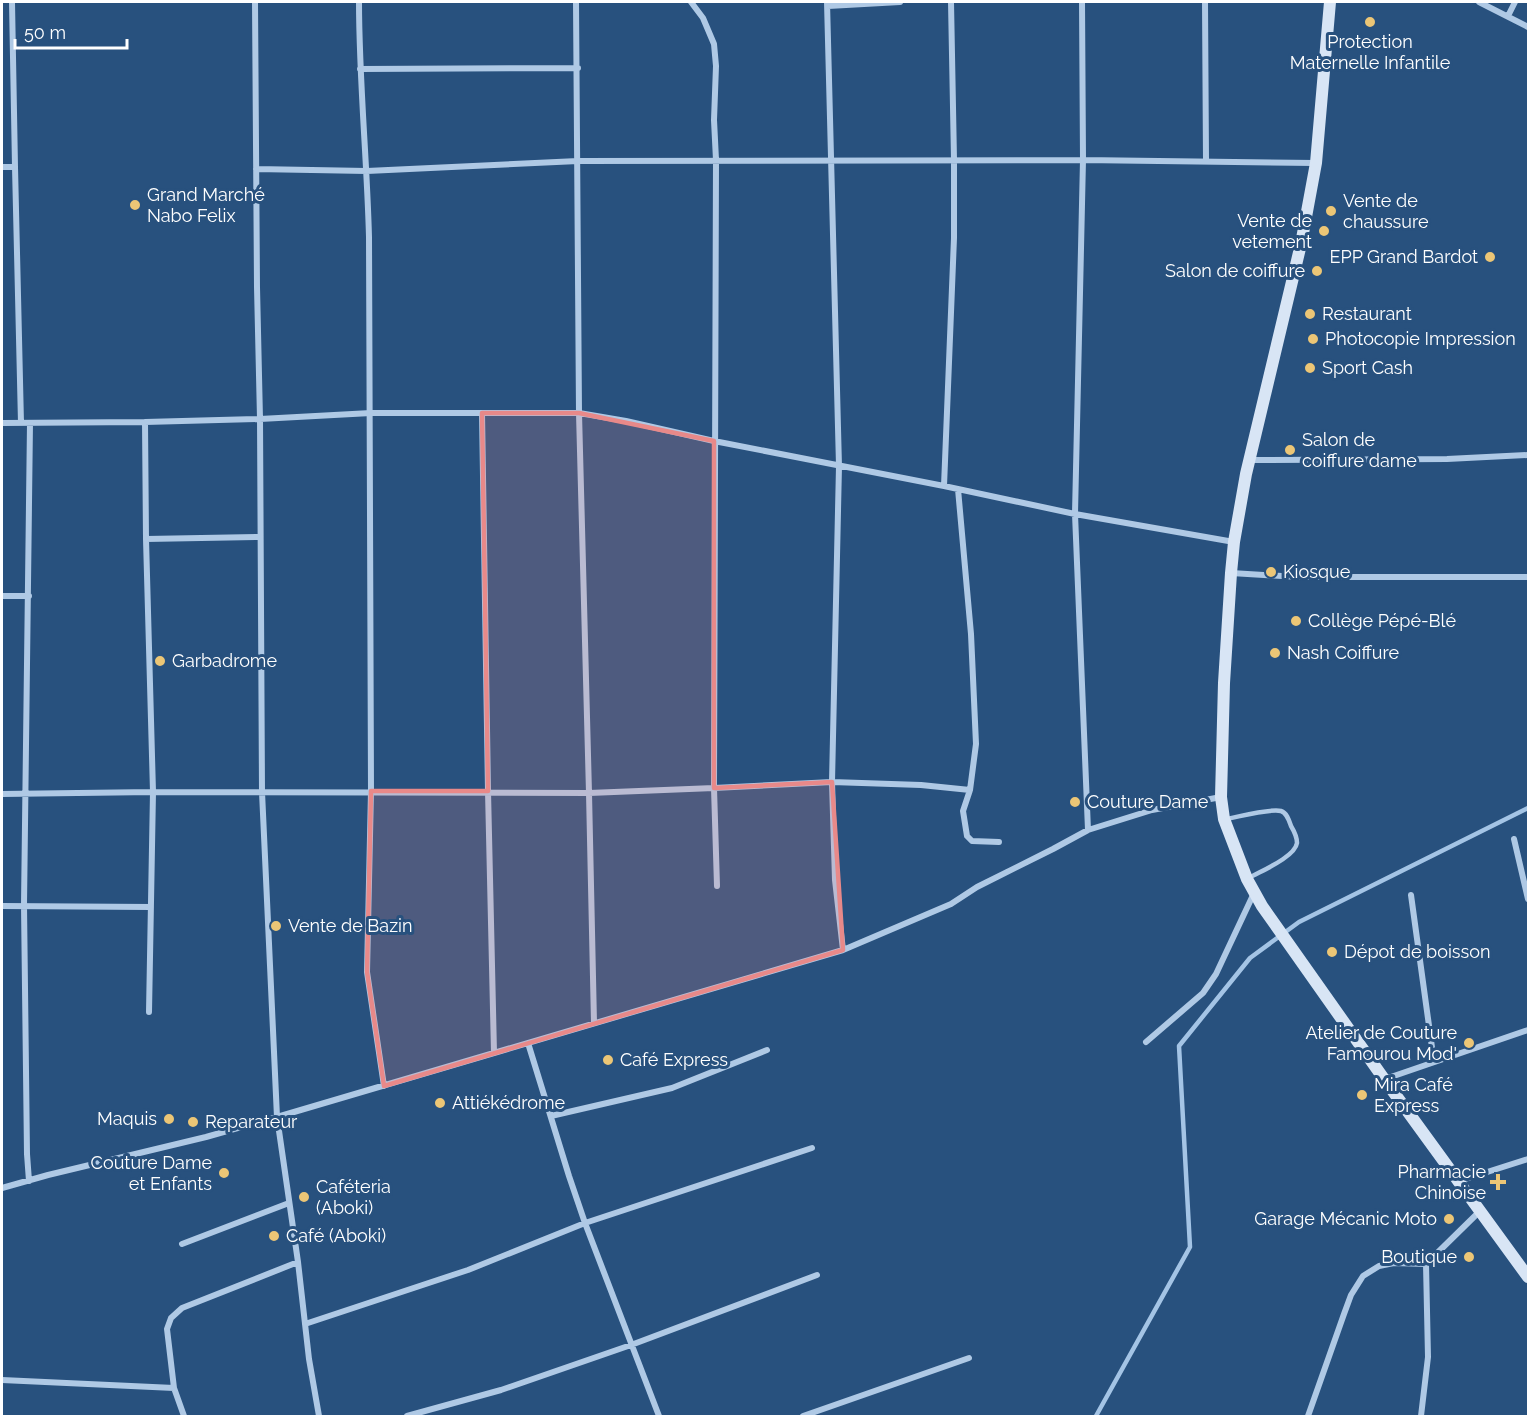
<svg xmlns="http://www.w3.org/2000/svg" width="1530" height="1418" font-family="Raleway,sans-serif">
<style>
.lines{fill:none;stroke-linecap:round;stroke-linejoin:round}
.stream{stroke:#a4c4e5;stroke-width:4.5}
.lane{stroke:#afc9e5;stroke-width:4.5}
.street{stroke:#afc9e5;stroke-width:6}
.secondary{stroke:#d8e5f5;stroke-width:12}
.marked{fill:#e88989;fill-opacity:0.2;stroke:#e88989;stroke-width:4.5;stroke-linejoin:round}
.poi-dot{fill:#ecc676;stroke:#28517e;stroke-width:2}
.labels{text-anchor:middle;stroke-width:6;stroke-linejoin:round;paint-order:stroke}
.poi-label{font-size:18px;fill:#fff;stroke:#28517e;text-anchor:start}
</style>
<rect width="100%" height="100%" fill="#28517e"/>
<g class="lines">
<!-- stream -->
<path class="stream" d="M1096,1416L1190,1247L1179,1046L1250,958L1299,922L1528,808"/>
<!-- lane -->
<path class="lane" d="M1226,819C1238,817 1270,808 1281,811C1287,813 1289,820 1291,826C1294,831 1297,837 1297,843C1295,857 1261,871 1249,878"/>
<!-- street -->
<path class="street" d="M12,2L15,167L21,423
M255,2L257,287L260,419L262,792L277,1117L298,1262L309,1359L319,1416
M359,2C359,80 367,159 369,237L371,791L367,972L384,1086
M576,2L579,413L589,793L594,1023
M691,2L703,18L714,44L716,66L714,120L716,160L714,788L717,886
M827,2L839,466L832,782L835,880L843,950
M1082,2L1083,160L1075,514L1088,830
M1205,2L1206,161
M1479,2L1528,27
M828,6L900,2
M1508,16L1515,2
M360,69L578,68
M2,167H15
M256,169L367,171L578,161L1083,160L1315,163
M482,413L488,791L494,1053
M145,422L146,539L153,792L149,1012
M2,423L145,422L260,419L371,413H579L626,421L714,441L944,486L1075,514L1234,542
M1249,460L1447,459L1528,455
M944,486L954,238V160L951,2
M958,489L971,634L976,744L970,790L963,811L967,836L972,841L999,842
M146,539L260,537
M1231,573L1298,577H1528
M2,596H29
M2,794L153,792L589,793L714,788L832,782L921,785L970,790
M1514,839L1528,899
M1411,895L1434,1062
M2,906L151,907
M1146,1042L1203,993L1216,974L1254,893
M528,1043L569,1176L585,1223L659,1416
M1385,1079L1528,1030
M551,1116L672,1088L767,1050
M29,1181L27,1154L24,905L30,423
M1459,1181L1528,1159
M2,1188L48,1175L206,1137L277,1117L843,950L951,904L977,887L1053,849L1088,830L1152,810L1221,797
M182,1244L289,1203
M305,1324L468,1270L585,1223L812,1148
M2,1380L174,1388
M184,1416L174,1388L167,1329L171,1318L182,1308L298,1262
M407,1416L501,1390L631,1345L817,1275
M803,1416L969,1358
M1308,1416L1344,1314L1351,1295L1363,1276L1379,1266L1394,1263L1426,1264
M1421,1416L1428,1357L1426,1264L1481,1210"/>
<!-- secondary -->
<path class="secondary" d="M1330,2L1316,163L1301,244L1246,474L1234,542L1231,573L1224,683L1221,797L1224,819L1247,879L1262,906L1384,1079L1528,1277"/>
</g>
<!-- marked area -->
<path class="marked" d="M482,413H579L714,441V788L832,782L843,950L384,1086L367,972L371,791H488Z"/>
<!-- markers -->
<g class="poi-dot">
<circle cx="1370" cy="22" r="6"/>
<circle cx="135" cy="205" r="6"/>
<circle cx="1331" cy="211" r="6"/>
<circle cx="1324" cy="231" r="6"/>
<circle cx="1490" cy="257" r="6"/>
<circle cx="1317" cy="271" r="6"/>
<circle cx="1310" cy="314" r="6"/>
<circle cx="1313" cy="339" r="6"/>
<circle cx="1310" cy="368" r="6"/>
<circle cx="1290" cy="450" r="6"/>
<circle cx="1271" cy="572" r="6"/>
<circle cx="1296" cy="621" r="6"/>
<circle cx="1275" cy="653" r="6"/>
<circle cx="160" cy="661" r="6"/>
<circle cx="1075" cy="802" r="6"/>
<circle cx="276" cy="926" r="6"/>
<circle cx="1332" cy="952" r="6"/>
<circle cx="1469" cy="1043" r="6"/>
<circle cx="608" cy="1060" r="6"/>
<circle cx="1362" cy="1095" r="6"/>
<circle cx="440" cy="1103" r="6"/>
<circle cx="169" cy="1119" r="6"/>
<circle cx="193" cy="1122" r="6"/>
<circle cx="224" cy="1173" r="6"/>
<path d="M1495 1173h6v6h6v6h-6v6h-6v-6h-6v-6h6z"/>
<circle cx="304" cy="1197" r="6"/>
<circle cx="1449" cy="1219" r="6"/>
<circle cx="274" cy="1236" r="6"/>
<circle cx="1469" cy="1257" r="6"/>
</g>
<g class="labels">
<!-- poi labels -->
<g class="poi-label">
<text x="1370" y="48" text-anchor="middle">Protection<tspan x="1370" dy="21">Maternelle Infantile</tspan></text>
<text x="147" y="201">Grand Marché<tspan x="147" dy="21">Nabo Felix</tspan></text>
<text x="1343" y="207">Vente de<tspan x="1343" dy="21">chaussure</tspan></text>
<text x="1312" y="227" text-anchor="end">Vente de<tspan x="1312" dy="21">vetement</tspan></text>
<text x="1478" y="263" text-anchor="end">EPP Grand Bardot</text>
<text x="1305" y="277" text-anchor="end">Salon de coiffure</text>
<text x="1322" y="320">Restaurant</text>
<text x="1325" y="345">Photocopie Impression</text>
<text x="1322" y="374">Sport Cash</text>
<text x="1302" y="446">Salon de<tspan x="1302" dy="21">coiffure dame</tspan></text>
<text x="1283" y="578">Kiosque</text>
<text x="1308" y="627">Collège Pépé-Blé</text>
<text x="1287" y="659">Nash Coiffure</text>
<text x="172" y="667">Garbadrome</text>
<text x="1087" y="808">Couture Dame</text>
<text x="288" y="932">Vente de Bazin</text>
<text x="1344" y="958">Dépot de boisson</text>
<text x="1457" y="1039" text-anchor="end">Atelier de Couture<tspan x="1457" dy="21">Famourou Mod'</tspan></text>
<text x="620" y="1066">Café Express</text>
<text x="1374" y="1091">Mira Café<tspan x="1374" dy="21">Express</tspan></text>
<text x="452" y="1109">Attiékédrome</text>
<text x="157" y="1125" text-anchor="end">Maquis</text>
<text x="205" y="1128">Reparateur</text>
<text x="212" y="1169" text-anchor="end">Couture Dame<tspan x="212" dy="21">et Enfants</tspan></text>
<text x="1486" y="1178" text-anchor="end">Pharmacie<tspan x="1486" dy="21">Chinoise</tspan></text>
<text x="316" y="1193">Caféteria<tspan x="316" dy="21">(Aboki)</tspan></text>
<text x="1437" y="1225" text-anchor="end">Garage Mécanic Moto</text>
<text x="286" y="1242">Café (Aboki)</text>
<text x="1457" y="1263" text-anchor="end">Boutique</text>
</g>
</g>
<!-- border -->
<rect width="1530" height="1418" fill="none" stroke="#ffffff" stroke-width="6"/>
<!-- scale -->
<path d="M15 39v9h112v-9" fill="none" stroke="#ffffff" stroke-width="3"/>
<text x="24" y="39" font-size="18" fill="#ffffff" stroke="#28517e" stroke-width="4.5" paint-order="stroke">50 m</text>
</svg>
